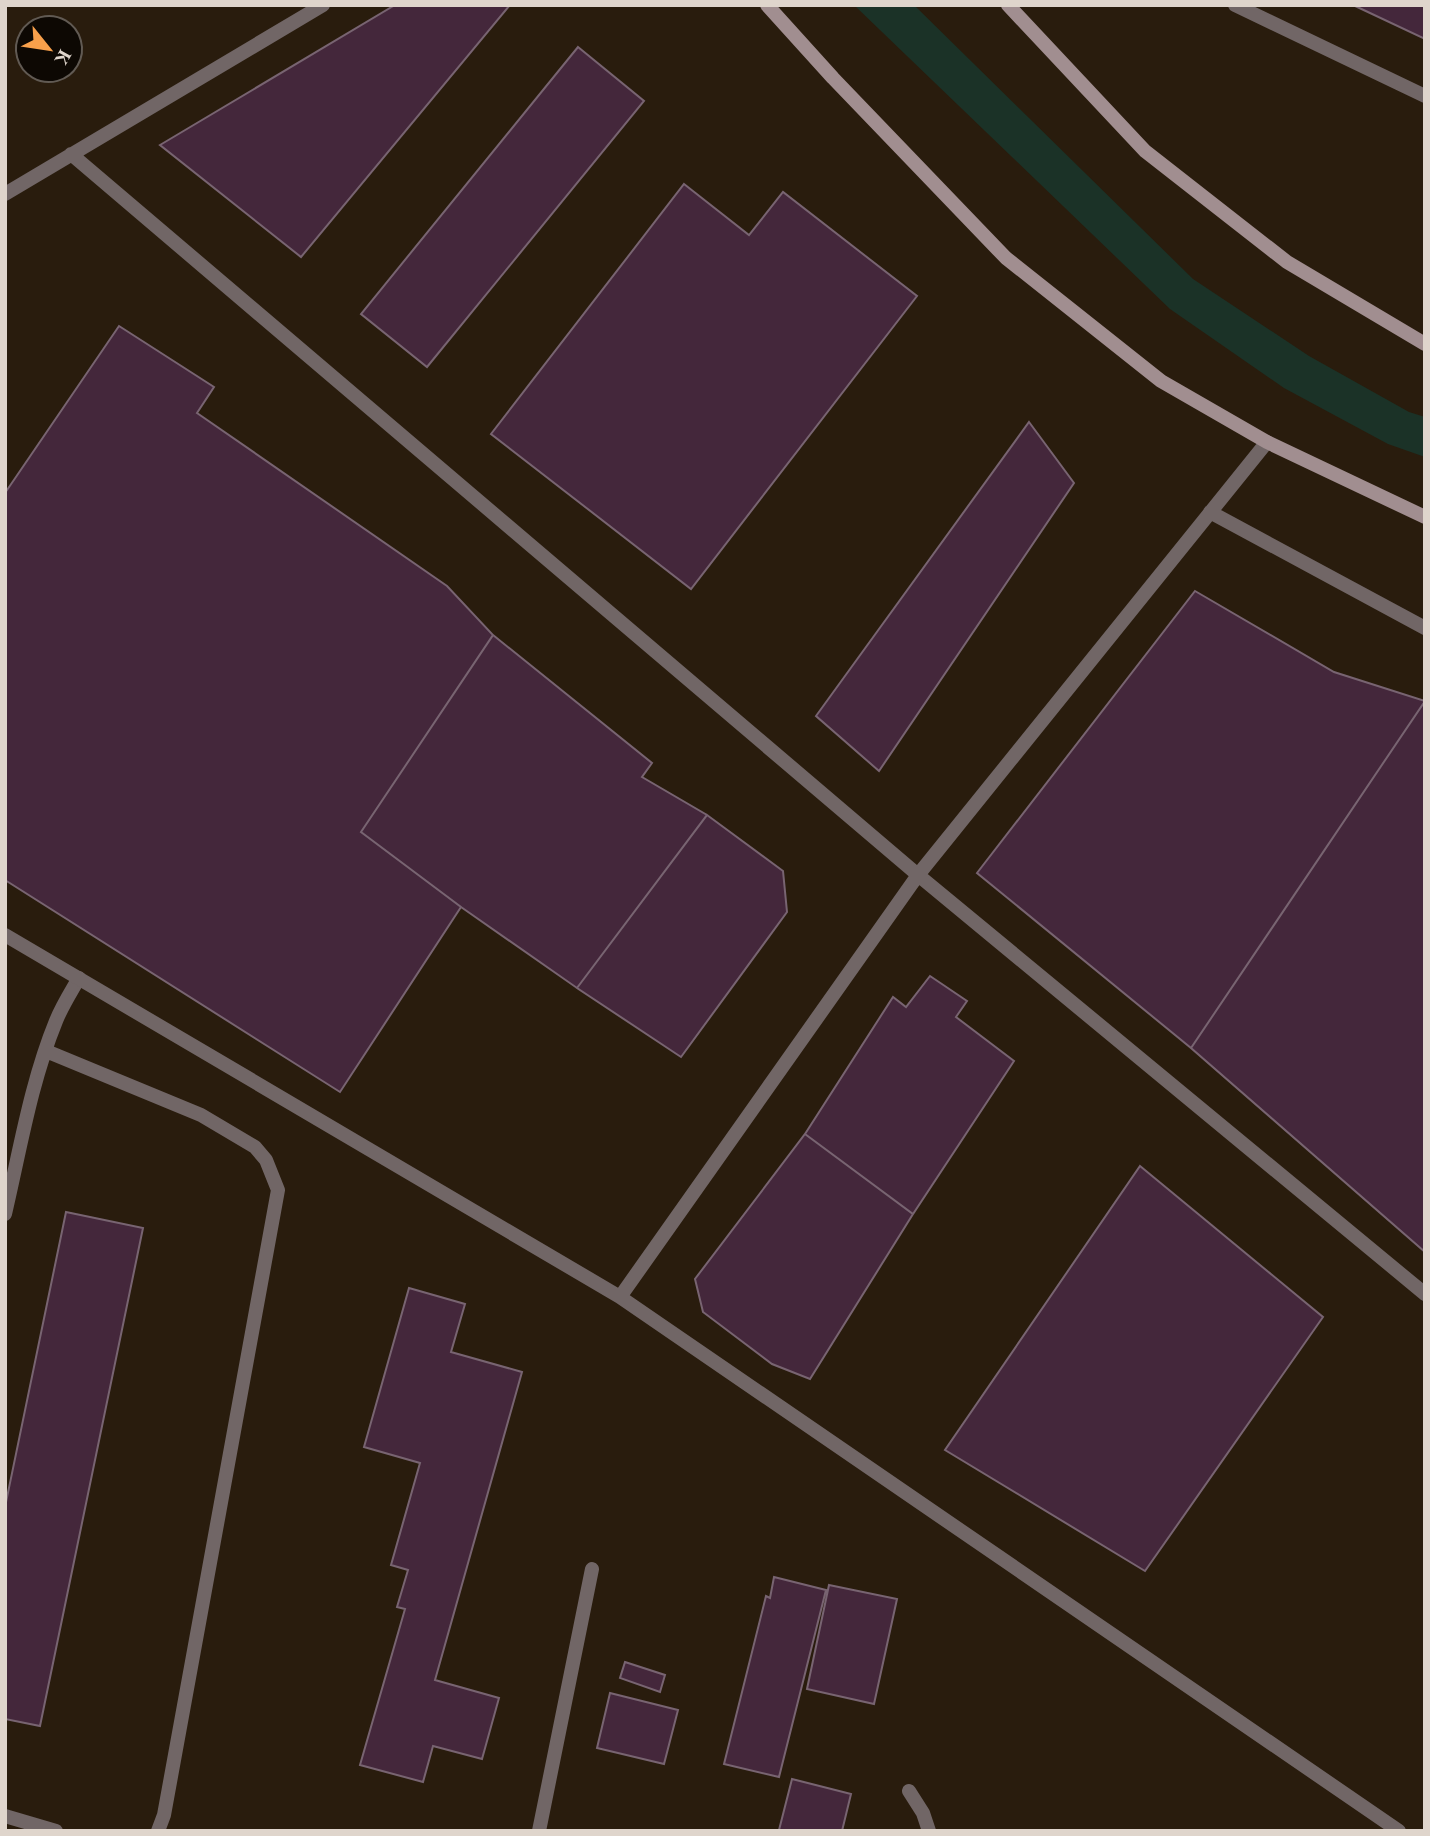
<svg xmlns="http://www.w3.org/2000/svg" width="1430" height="1836" font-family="Spectral,serif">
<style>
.green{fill:#1b3227}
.building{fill:#44273b;stroke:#786471;stroke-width:2}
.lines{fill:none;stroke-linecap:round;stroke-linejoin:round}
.lane{stroke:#716666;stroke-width:14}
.street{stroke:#716666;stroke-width:14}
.secondary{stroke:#a18e90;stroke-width:14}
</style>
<rect width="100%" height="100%" fill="#291c0d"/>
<!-- green -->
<path class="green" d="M854,5H914L1193,279L1309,356L1409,412L1425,417V457L1388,444L1284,388L1170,309Z"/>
<!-- building -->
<path class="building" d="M395,5H510L301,257L160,145Z
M1353,5H1425V39Z
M578,47L644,101L427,367L361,314Z
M684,184L749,235L783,192L917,296L691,589L491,434Z
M119,326L214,387L197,413L447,586L493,635L361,832L461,907L340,1092L5,880V493Z
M1029,422L1074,483L879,771L816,716Z
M1195,591L1334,672L1425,701L1191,1048L977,873Z
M493,635L652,763L642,777L707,815L577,988L461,907L361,832Z
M1425,701V1252L1191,1048Z
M707,815L783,871L787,912L681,1057L577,988Z
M930,976L967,1001L956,1017L1014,1061L913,1214L805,1134L893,997L906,1007Z
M805,1134L913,1214L810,1379L772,1364L703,1312L695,1279Z
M1140,1166L1323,1317L1145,1571L945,1450Z
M66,1212L143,1228L40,1726L5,1719V1507Z
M409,1288L465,1304L451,1352L522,1372L435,1680L499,1698L482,1759L433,1746L423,1782L360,1765L405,1609L397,1607L408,1570L391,1565L420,1463L364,1447Z
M774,1577L826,1590L779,1777L724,1764L766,1596L770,1598Z
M829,1585L897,1599L874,1704L807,1689Z
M625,1662L665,1675L660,1692L620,1678Z
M610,1693L678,1710L664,1764L597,1748Z
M792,1779L851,1794L842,1831L779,1830Z"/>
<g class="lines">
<!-- lane -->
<path class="lane" d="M46,1051L201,1115L255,1147L266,1160L278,1190L164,1815L158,1831
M5,1214C20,1150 31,1082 56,1021C62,1006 71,992 79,978
M909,1791L923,1813L929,1831
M5,1816L56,1831
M539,1831L592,1569"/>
<!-- street -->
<path class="street" d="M1235,5L1425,96
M71,154L918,875L1425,1294
M5,194L323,5
M1267,442L918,875L620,1297L1399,1831
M1210,512L1425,628
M5,935L620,1297"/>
<!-- secondary -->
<path class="secondary" d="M767,5L833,78L1006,258L1161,381L1267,442L1425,517
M1008,5L1145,151L1287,262L1425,344"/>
</g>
<!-- border -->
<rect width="1430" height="1836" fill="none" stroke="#dfd5cc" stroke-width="14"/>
<!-- north arrow -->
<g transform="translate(49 49) rotate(120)"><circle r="33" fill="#0d0803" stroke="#615a53" stroke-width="2"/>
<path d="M0-5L12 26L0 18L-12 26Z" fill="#f8a04b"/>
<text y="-10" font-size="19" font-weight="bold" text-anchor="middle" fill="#dfd5cc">K</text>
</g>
</svg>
